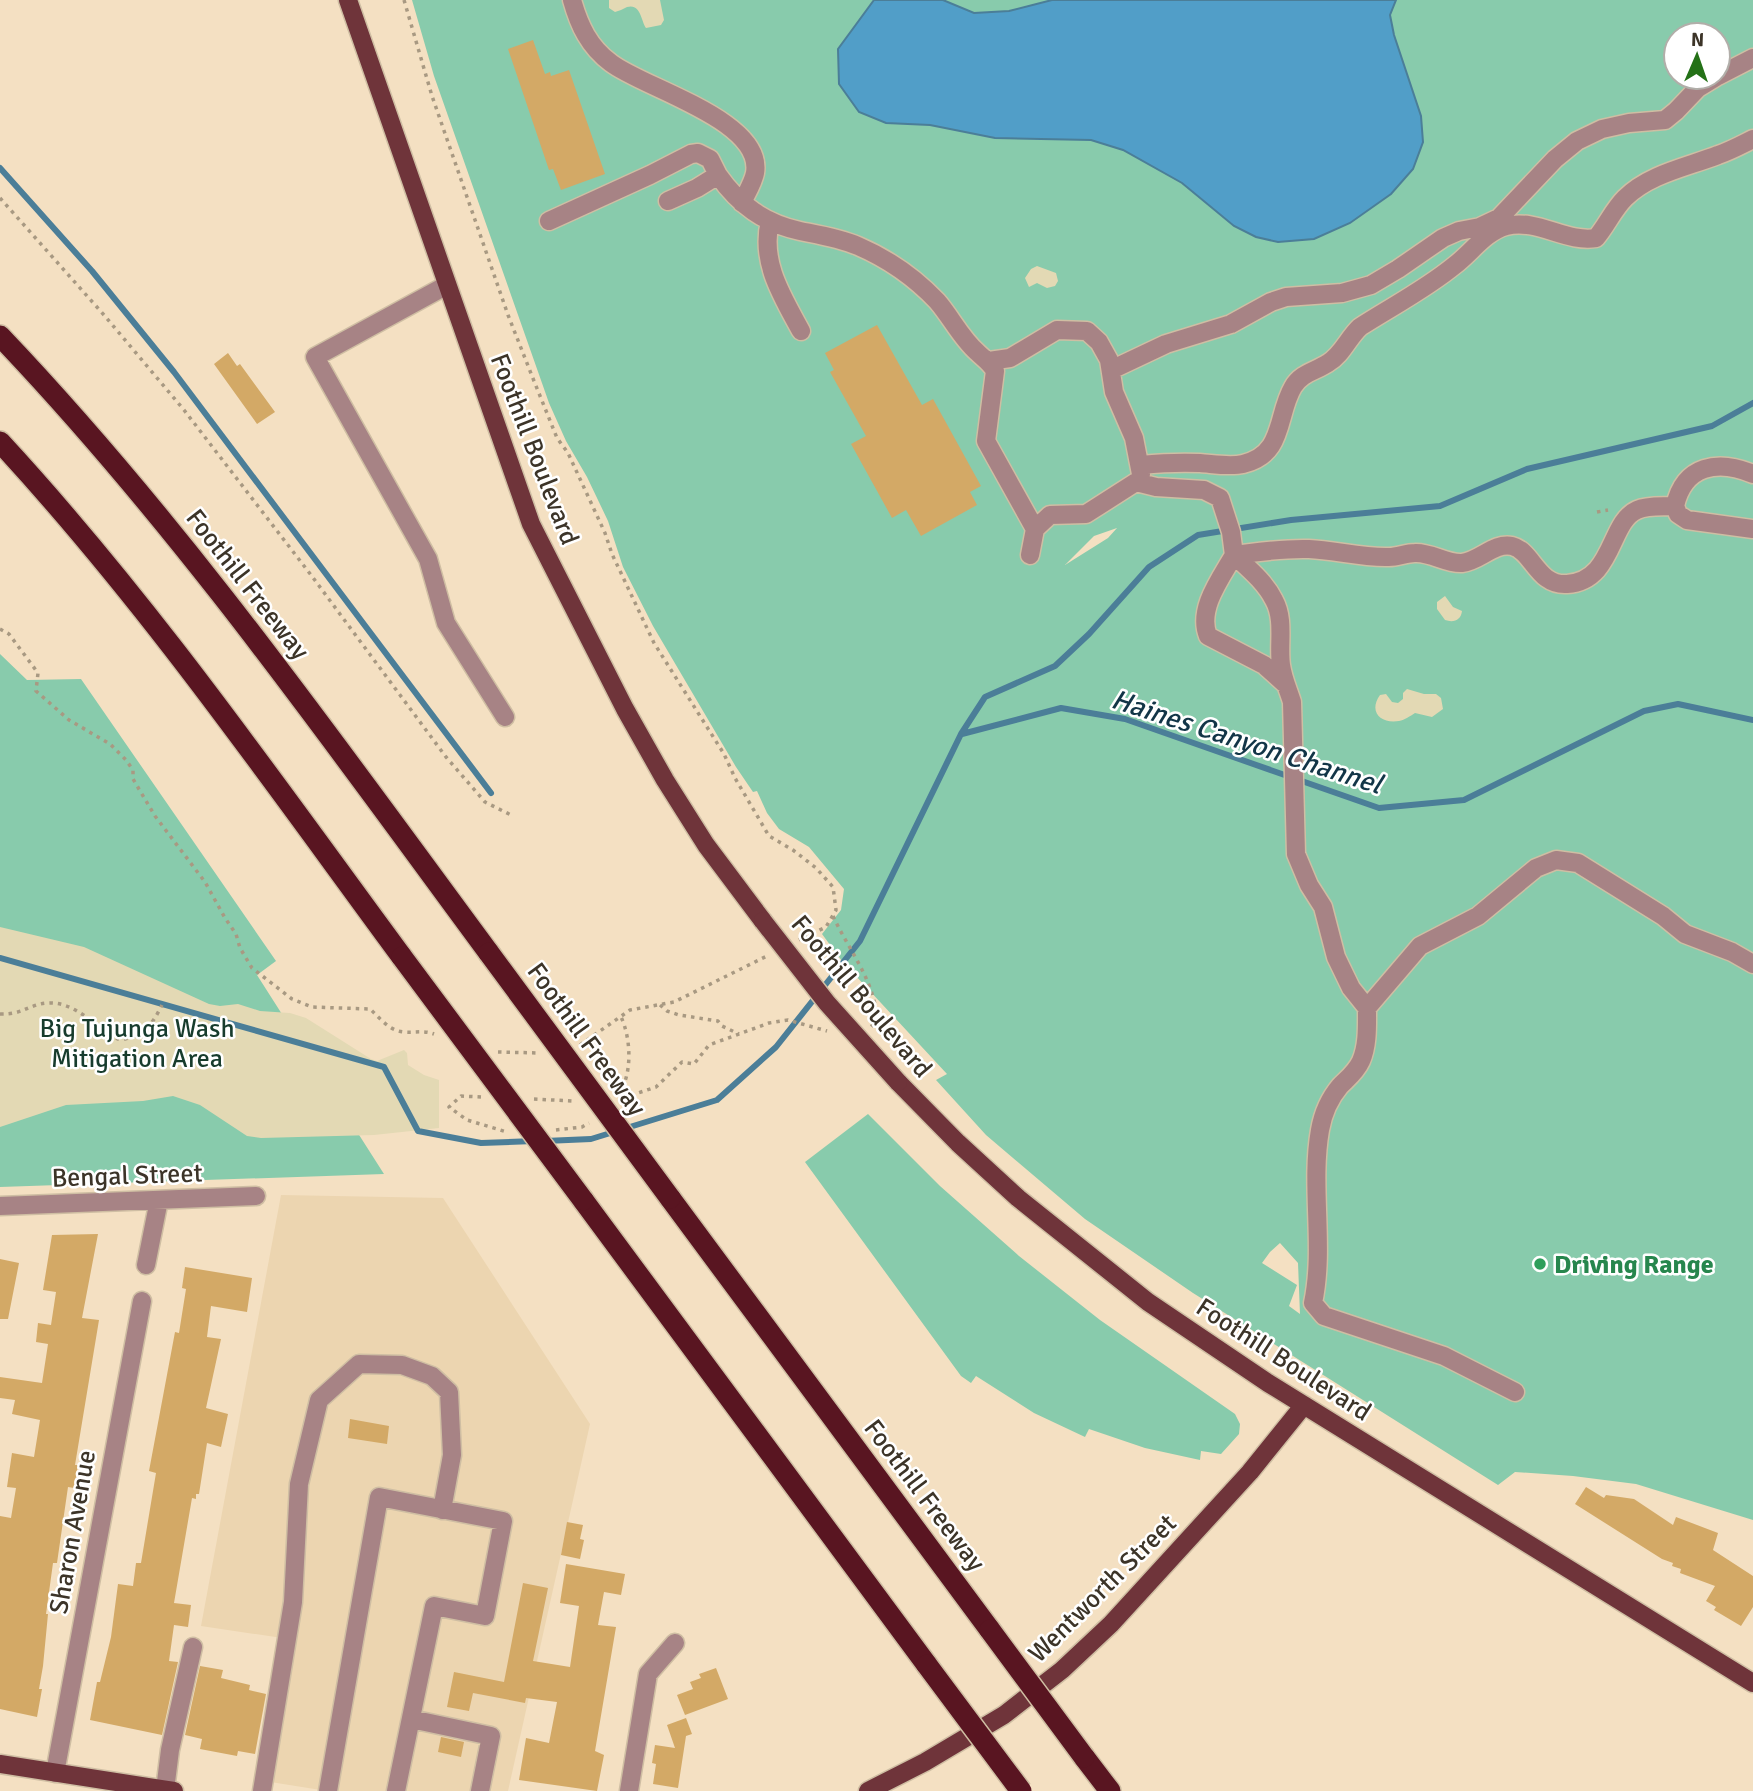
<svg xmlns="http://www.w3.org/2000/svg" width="1753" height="1791" font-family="Signika,sans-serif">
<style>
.built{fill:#ecd5b0}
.green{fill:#88cbac;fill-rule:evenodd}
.sand{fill:#e3d9b4}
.water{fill:#519ec8;stroke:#4b7e98;stroke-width:2}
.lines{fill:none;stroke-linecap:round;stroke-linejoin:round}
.stream{stroke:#4b7e98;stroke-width:6}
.building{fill:#d3a966}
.minor-casing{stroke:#cfbea3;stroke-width:21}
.major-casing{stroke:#cfbea3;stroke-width:21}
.highway-casing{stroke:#cfbea3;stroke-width:24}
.path{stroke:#a89982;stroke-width:3.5;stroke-dasharray:3.5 5;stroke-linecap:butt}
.minor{stroke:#a78385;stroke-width:18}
.major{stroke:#6f343a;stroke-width:18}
.highway{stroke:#591521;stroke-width:21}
.major-bridge-casing{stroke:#cfbea3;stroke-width:21;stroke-linecap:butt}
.highway-bridge-casing{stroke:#cfbea3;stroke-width:24;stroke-linecap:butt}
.major-bridge{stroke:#6f343a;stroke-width:18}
.highway-bridge{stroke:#591521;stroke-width:21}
.leisure-dot{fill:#2e9e5b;stroke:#fff;stroke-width:2.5}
.labels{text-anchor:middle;stroke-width:5;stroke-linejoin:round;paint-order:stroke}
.street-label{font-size:26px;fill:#3c3428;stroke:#fff}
.park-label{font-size:26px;fill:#173c2d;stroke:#fff}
.leisure-label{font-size:26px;font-weight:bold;fill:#27864d;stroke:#fff;text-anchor:start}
.water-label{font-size:28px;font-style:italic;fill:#123547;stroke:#fff}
</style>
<rect width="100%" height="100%" fill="#f4e0c2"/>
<!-- built -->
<path class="built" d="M281,1195L443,1198L590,1424L508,1791H327L258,1780L289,1639L201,1626Z"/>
<!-- green -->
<path class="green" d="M412,0H1753V1520L1636,1484L1573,1476L1515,1472L1498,1485L1193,1293L1085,1219L986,1135L936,1080L947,1074L842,961L822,934L841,910L844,889L809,847L779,829L767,813L757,791L753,792L736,767L653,626L623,567L608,521L587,477L566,441L549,403L434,76ZM1676,35H1718V77H1676ZM1117,528L1108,538L1065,565L1094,536ZM1280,1243L1298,1263L1300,1314L1289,1306L1297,1285L1262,1263L1270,1252Z
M0,654L27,680L81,679L276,961L257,975L384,1174L0,1187Z
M868,1114L940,1186L1019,1256L1100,1320L1235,1414L1240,1424L1239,1434L1221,1454L1201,1451L1200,1460L1145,1448L1089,1429L1085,1437L1034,1413L976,1376L971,1383L961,1376L805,1162Z"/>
<!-- sand -->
<path class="sand" d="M609,0H660L664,20L661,25L646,28C641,21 641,3 627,7C623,9 619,11 615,12L609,8Z
M1037,266L1056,273L1058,281L1055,286L1047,288L1037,283L1029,287L1025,278L1031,269Z
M1445,596L1453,607L1462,611C1461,620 1454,623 1445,620L1437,609V602Z
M1407,689L1424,694H1436L1441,698L1443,709L1432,717L1415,713C1410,716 1405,720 1399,721C1381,724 1368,712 1380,695L1386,694L1392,702L1398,703L1403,699V693Z
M0,927L84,947L209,1004L220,1006L238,1004L260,1011L290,1013L306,1018L371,1059L377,1061L404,1050L407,1053L408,1065L424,1075L439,1080V1128L374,1135L261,1138L247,1136L200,1105L173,1096L143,1101L66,1105L0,1127Z"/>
<!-- water -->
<path class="water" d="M874,0H943L974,13L1009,11L1052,0H1396L1390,15L1394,35L1421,116L1423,142L1413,169L1391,194L1350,223L1314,239L1278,242L1256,237L1234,226L1182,183L1123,150L1091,140L995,138L930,125L886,123L859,112L839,84L838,49Z"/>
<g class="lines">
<!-- stream -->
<path class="stream" d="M0,168L92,271L174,372L491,793
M962,734L1061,708L1125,719L1379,808L1464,800L1644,711L1678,704L1753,720
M0,958L384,1067L418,1131L481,1143L534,1141
M545,1141L591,1139L717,1100L776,1047L860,941L961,734L985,697L1055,666L1089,634L1149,567L1198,535L1291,520L1440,506L1527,469L1712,426L1753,403"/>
</g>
<!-- building -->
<path class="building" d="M533,40L545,74L550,72L551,76L569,70L605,174L561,190L553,169L549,170L508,49Z
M877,325L922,405L933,399L981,486L970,492L977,505L921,536L906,510L892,518L851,444L866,436L830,372L834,370L825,353Z
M228,353L237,366L240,364L275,412L257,424L214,364Z
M98,1234L82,1318L99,1320L75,1465H78L74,1488L68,1487L57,1563H53L46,1614H48L43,1666L39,1689H42L37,1717L0,1709V1516L11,1518L16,1488L7,1487L12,1453L34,1457L40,1420L12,1414L15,1400L0,1398V1377L42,1383L48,1344L36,1342L38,1323L51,1325L56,1292L43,1290L52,1235Z
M0,1259L19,1263L8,1319H0Z
M185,1267L252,1278L247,1312L211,1306L207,1337L221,1339L206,1408L228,1414L221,1447L207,1443L199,1494H196V1499L192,1498L174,1603L191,1605L188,1627L174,1625L169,1661L178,1662L162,1735L90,1720L97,1682H100L111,1637L118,1584L133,1586L136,1563H141L156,1473L149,1471L175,1332L179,1333L186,1289L182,1288Z
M350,1419L389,1426L387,1444L348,1438Z
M1586,1487L1604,1498L1606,1495L1634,1499L1673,1525L1676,1517L1718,1533L1713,1550L1753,1576V1607L1741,1626L1714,1610L1716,1607L1706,1601L1715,1586L1680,1573L1681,1569L1672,1566L1673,1563L1662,1559L1575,1504Z
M567,1522L583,1525L580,1539L584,1540L580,1559L561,1555Z
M566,1564L625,1574L621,1595L604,1592L598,1625L616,1627L595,1751L604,1755L597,1791L519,1780L526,1738L549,1743L557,1702L526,1698L525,1703L473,1693L469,1711L447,1707L454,1672L504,1682L523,1583L548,1588L533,1661L570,1667L579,1606L560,1603Z
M200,1666L223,1670L221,1678L250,1685L249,1690L266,1694L255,1754L238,1751L237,1756L200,1749L202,1739L185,1735Z
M716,1668L728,1699L685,1715L677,1695L693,1689L690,1682L701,1678L699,1674Z
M686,1718L692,1734L686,1736L678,1788L653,1784L656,1764L652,1763L655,1745L675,1748L667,1725Z
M441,1737L464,1742L461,1757L438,1752Z"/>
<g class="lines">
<defs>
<path id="minor" d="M572,0C579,25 589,47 611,63C643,88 764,120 755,173C753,183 746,194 742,203
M1718,76L1753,58
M668,201L697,188L718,175C739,205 764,223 800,231C820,235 839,238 858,246C886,258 915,278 937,301C951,317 961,338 977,352C984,359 990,362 995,371L986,441L1035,529L1030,555
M549,221L650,175L691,154L698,153L710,159L718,175
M770,221C760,262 782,296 801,331
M447,285L315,357L428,559L446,623L505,717
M989,361L1010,358L1057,330L1087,331L1099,342L1109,360L1114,392L1134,438L1141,474
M1111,370L1166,344L1231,324L1271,302L1286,297L1342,293L1371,285L1398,269L1443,238L1459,231L1480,227L1499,218L1555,159L1577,141L1602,129L1629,123L1665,120L1676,111L1698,88L1716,77
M1141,465C1161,463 1180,462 1200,463C1214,464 1230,467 1243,464C1285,454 1276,416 1293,387C1301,373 1316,371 1328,363C1342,355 1348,338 1360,327C1391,307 1426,289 1455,265C1472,252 1485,232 1506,226C1537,218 1566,243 1596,238C1607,225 1613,210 1625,198C1649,174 1687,167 1718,155C1730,151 1741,145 1753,139
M1753,474C1718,459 1684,465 1675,506L1678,514L1687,520L1753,529
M1035,529L1050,515L1086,514L1136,482L1156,487L1204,490L1220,498L1231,532L1234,555C1249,569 1265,582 1274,600C1285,620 1278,644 1281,665C1283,679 1288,689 1292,702L1296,854L1309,885L1323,907L1336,957L1351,988L1367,1008C1367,1025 1368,1045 1361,1061C1356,1072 1348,1078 1340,1086C1329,1099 1323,1113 1320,1130C1310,1187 1325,1246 1313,1303L1324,1316L1444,1356L1515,1392
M1284,683L1264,665L1208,636C1197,609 1221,578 1234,555C1259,552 1284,548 1309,549C1335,550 1362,558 1389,557C1398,557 1406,553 1415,553C1431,552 1446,564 1462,563C1480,561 1494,542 1512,546C1533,551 1537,586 1567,584C1614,581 1609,522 1637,510C1648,505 1663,507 1675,506
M1367,1008L1420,946L1478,916L1536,868L1556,860L1578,863L1663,916L1685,934L1732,952L1753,964
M0,1206L256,1196
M146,1265L159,1200
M411,1719L491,1736L480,1791
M55,1773L142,1301
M165,1790L170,1750L193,1647
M262,1791L293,1602L299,1484L319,1400L359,1364L402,1365L432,1376L449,1392L452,1455L442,1510
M328,1791L379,1497L503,1521L485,1616L434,1606L396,1791
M629,1791L648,1674L675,1643"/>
<path id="major" d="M348,0L531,524L625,709L665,780L706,845L763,921
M898,1082L958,1143L1018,1198L1148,1302L1268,1383L1753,1683
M0,1764L174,1791
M868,1791L925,1762L1004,1715L1062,1670L1111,1624L1250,1472L1304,1405"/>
<path id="highway" d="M0,336C182,527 333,742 489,953
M0,442C148,602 273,782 402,957
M670,1198L990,1630
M583,1200L927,1665
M1084,1757L1110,1791"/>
</defs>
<!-- minor casing -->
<use href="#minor" class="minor-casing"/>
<!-- major casing -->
<use href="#major" class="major-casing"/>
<!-- highway casing -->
<use href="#highway" class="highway-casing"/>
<!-- path -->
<path class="path" d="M404,0L432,96L508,315L534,381L557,438L568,453L605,533L612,554L654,643L724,754L735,778L769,836L793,850L816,868L833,887L836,910L826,927L799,940
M0,198L104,315L184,410L311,575L446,757L485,802L511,815
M1597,512L1608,510
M0,629L9,634L38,673L36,691L69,720L110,744L126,760L133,770V779L155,816L205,882L225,918L236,934L240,948L252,968L292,999L312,1007L370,1009C380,1018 389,1031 404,1032C415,1033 423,1030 434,1034
M833,916C848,949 875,981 877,1019L871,1027
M660,1005L667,1011L679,1015L718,1021L722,1026L739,1034
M0,1014C23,1015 29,1004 48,1003C75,1001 98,1029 120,1040C144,1036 152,1025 162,1005
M580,1045L630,1010L674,1002L767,956
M498,1052L539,1053
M618,1095C633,1075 631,1038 621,1017
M481,1097L461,1096L449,1107L467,1120L507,1132
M623,1098L656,1087L682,1062L694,1064L709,1045L769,1023L788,1020L827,1031
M534,1099L572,1101
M556,1130L582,1127L589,1123"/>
<!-- minor -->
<use href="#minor" class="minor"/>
<!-- major -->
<use href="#major" class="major"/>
<!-- highway -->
<use href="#highway" class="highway"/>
<defs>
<path id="major-bridge" d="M763,921L827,1003L898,1082"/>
<path id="highway-bridge" d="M489,953L670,1198
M402,957L583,1200
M990,1630L1084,1757
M927,1665L1021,1791"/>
</defs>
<!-- major-bridge casing -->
<use href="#major-bridge" class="major-bridge-casing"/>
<!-- highway-bridge casing -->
<use href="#highway-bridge" class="highway-bridge-casing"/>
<!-- major-bridge -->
<use href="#major-bridge" class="major-bridge"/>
<!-- highway-bridge -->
<use href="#highway-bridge" class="highway-bridge"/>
</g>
<!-- markers -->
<circle class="leisure-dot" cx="1540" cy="1264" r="7"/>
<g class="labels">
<!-- street labels -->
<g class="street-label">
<text transform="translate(535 449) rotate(69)" y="9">Foothill Boulevard</text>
<text transform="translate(248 584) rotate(52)" y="9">Foothill Freeway</text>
<text transform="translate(862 996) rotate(50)" y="9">Foothill Boulevard</text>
<text transform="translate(587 1039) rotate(54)" y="9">Foothill Freeway</text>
<text transform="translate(127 1175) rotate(-2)" y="9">Bengal Street</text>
<text transform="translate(1284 1359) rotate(33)" y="9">Foothill Boulevard</text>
<text transform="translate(925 1495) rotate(53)" y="9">Foothill Freeway</text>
<text transform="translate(72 1532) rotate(-80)" y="9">Sharon Avenue</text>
<text transform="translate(1102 1588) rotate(-45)" y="9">Wentworth Street</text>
</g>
<!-- park labels -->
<g class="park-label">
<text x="137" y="1037">Big Tujunga Wash<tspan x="137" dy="30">Mitigation Area</tspan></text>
</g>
<!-- leisure labels -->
<g class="leisure-label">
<text x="1554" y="1273">Driving Range</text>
</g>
<!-- water labels -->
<g class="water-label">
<text transform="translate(1247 741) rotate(18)" y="10">Haines Canyon Channel</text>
</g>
</g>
<!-- north arrow -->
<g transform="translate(1697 56) rotate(2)"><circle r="33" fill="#ffffff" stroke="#b1aea9" stroke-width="2"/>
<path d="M0-5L12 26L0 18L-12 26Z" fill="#247117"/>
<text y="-10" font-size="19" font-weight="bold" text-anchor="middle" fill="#3c3428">N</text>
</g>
</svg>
